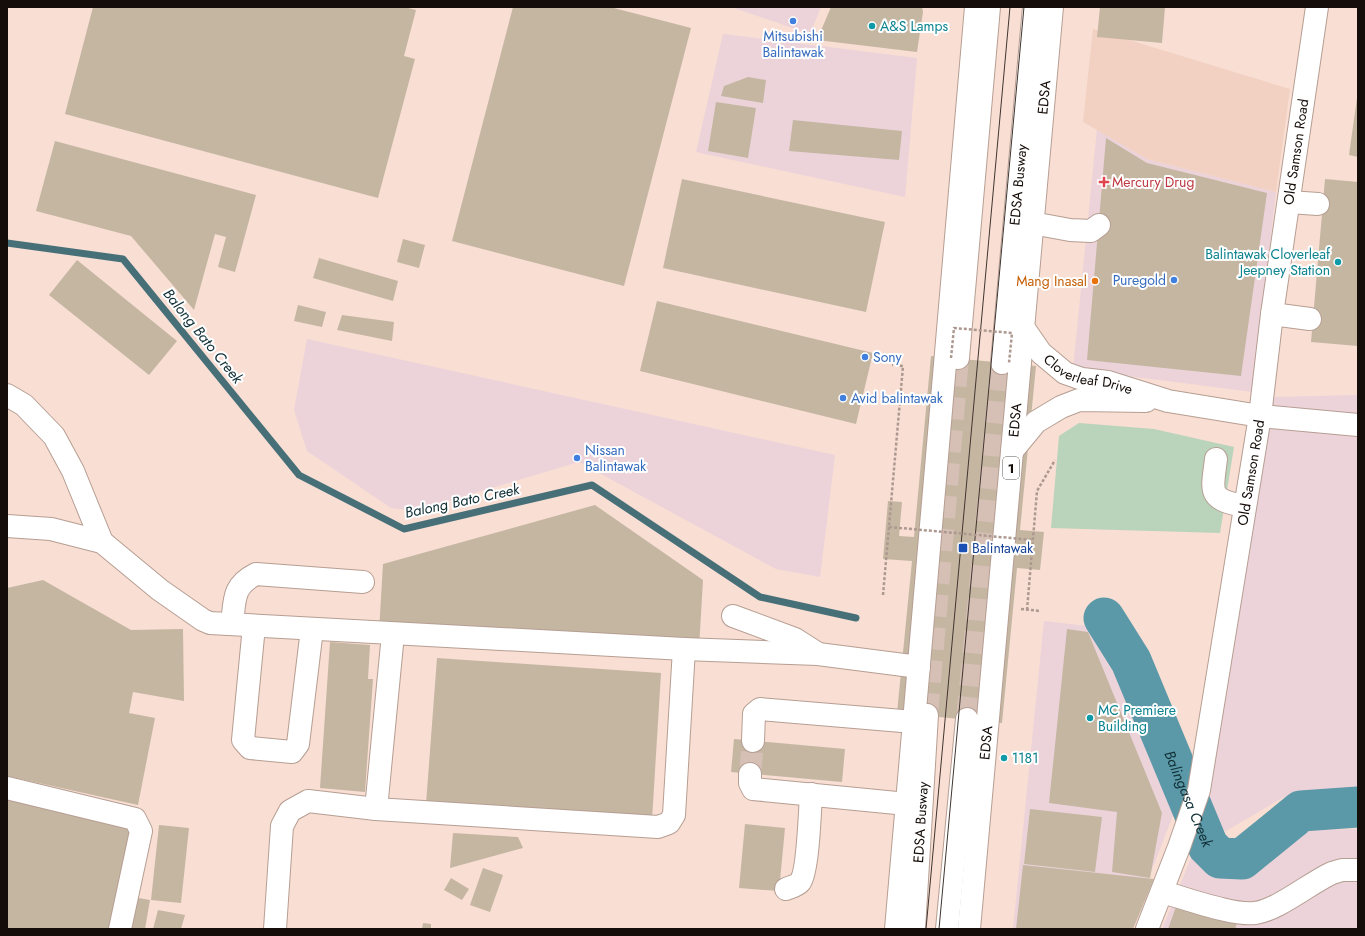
<svg xmlns="http://www.w3.org/2000/svg" width="1365" height="936" font-family="Jost,sans-serif">
<style>
.commercial{fill:#ecd3da}
.built{fill:#f2d1c2}
.green{fill:#bad3bb}
.lines{fill:none;stroke-linecap:round;stroke-linejoin:round}
.stream{stroke:#476f78;stroke-width:7}
.river{stroke:#5c99a8;stroke-width:41}
.building{fill:#c5b6a2}
.minor-tunnel{stroke:#d6bfb5;stroke-width:22;stroke-dasharray:22 11;stroke-linecap:butt}
.minor-casing{stroke:#b69e93;stroke-width:24}
.highway-casing{stroke:#b69e93;stroke-width:24}
.path{stroke:#ad9990;stroke-width:2.5;stroke-dasharray:3 2;stroke-linecap:butt}
.minor{stroke:#fff;stroke-width:22}
.highway{stroke:#fff;stroke-width:22}
.tram{stroke:#40352f;stroke-width:1}
.path-bridge{stroke:#ad9990;stroke-width:2.5;stroke-dasharray:3 2;stroke-linecap:butt}
.shop-dot{fill:#3f7fe0;stroke:#fff;stroke-width:1.5}
.culture-dot{fill:#0f9aa8;stroke:#fff;stroke-width:1.5}
.health-dot{fill:#e0444e;stroke:#fff;stroke-width:1.5}
.food-dot{fill:#e8710a;stroke:#fff;stroke-width:1.5}
.transit-dot{fill:#1a4fb4;stroke:#fff;stroke-width:1.5}
.labels{text-anchor:middle;stroke-width:4;stroke-linejoin:round;paint-order:stroke}
.shield{fill:#fff;stroke:#5b5653;stroke-width:1}
.shield-label{font-size:13px;font-weight:bold;fill:#150d09}
.culture-label{font-size:14px;fill:#0d838f;stroke:#fff;text-anchor:start}
.shop-label{font-size:14px;fill:#366cbe;stroke:#fff;text-anchor:start}
.street-label{font-size:14px;fill:#150d09;stroke:#fff}
.health-label{font-size:14px;fill:#be3a42;stroke:#fff;text-anchor:start}
.food-label{font-size:14px;fill:#c56008;stroke:#fff;text-anchor:end}
.transit-label{font-size:14px;fill:#164399;stroke:#fff;text-anchor:start}
.water-label{font-size:15px;font-style:italic;fill:#113037;stroke:#fff}
</style>
<rect width="100%" height="100%" fill="#f8ded3"/>
<!-- commercial -->
<path class="commercial" d="M731,7H821L810,34Z
M723,34L917,58L905,197L696,152Z
M1097,129L1147,159L1276,192L1253,392L1073,369Z
M307,339L835,455L820,577L776,569L579,462L414,511L391,508L307,451L294,410Z
M1358,395V787L1282,798L1226,831L1205,818L1274,397Z
M1044,621L1105,628L1175,810L1129,929H1013Z
M1358,829V929H1162L1191,858H1240L1283,849L1303,830Z"/>
<!-- built -->
<path class="built" d="M1093,29L1290,89L1276,192L1147,159L1083,122Z"/>
<!-- green -->
<path class="green" d="M1079,423L1154,429L1234,447L1220,533L1051,528L1059,436Z"/>
<g class="lines">
<!-- stream -->
<path class="stream" d="M7,243L123,259L299,475L404,529L592,485L760,597L856,618"/>
<!-- river -->
<path class="river" id="s1" d="M1104,618L1131,661L1208,846L1220,858L1242,859L1301,811L1358,807"/>
</g>
<!-- building -->
<path class="building" d="M93,7H404L416,10L404,56L415,59L378,198L65,114Z
M513,7H610L691,28L624,286L452,241Z
M831,7H922L923,12L917,52L817,40Z
M1100,7H1165L1162,43L1097,37Z
M748,77L766,80L763,103L721,96L724,86Z
M1357,98H1358V157L1349,155Z
M716,102L756,108L748,158L708,151Z
M793,120L902,131L899,160L789,151Z
M1106,138L1147,163L1267,193L1241,376L1087,360Z
M55,141L256,195L235,272L218,267L226,237L215,234L194,310L131,236L36,211Z
M682,179L885,222L866,312L663,268Z
M1325,179L1358,182V346L1311,342Z
M403,239L425,245L419,268L397,262Z
M319,258L398,281L393,301L313,278Z
M77,260L177,341L149,375L49,295Z
M657,301L873,353L856,424L640,371Z
M298,305L326,312L322,327L294,321Z
M342,315L394,322L392,341L337,330Z
M931,356L1036,366L1020,530L1044,532L1040,570L1017,568L1002,723L897,713L912,561L883,559L888,501L902,502L899,536L914,537Z
M595,505L703,580L699,648L379,632L383,564Z
M43,580L131,630L183,629L184,701L133,692L129,713L155,718L138,805L7,776V588Z
M1067,629L1088,632L1162,813L1150,878L1112,872L1117,812L1049,803Z
M330,642L370,645L368,679H373L365,792L320,788Z
M437,658L661,673L652,820L426,804Z
M734,739L845,749L842,782L731,772Z
M7,797L138,827L115,929H7Z
M1030,809L1102,817L1095,872L1024,864Z
M745,824L785,828L779,891L739,888Z
M159,825L189,828L181,903L151,900Z
M453,833L518,837L523,848L450,868Z
M1023,865L1154,879L1133,929H1016Z
M483,868L503,875L490,912L470,905Z
M451,878L469,889L462,900L444,890Z
M127,896L150,900L145,929H122Z
M1178,901L1238,921L1235,929H1168Z
M158,910L185,915L181,929H153Z
M423,923L431,924V929H422Z"/>
<g class="lines">
<!-- minor-tunnel -->
<path class="minor-tunnel" d="M927,715L958,358
M967,719L1002,363
M750,774L753,741"/>
<defs>
<g id="minor">
<path d="M1289,202L1318,204"/>
<path d="M1032,223L1070,230L1091,231L1099,225"/>
<path d="M1272,314L1310,319"/>
<path id="s2" d="M1023,327L1041,353L1065,373L1082,379L1108,382L1168,401L1260,416L1358,425"/>
<path d="M958,358L989,7"/>
<path id="s3" d="M1002,363L1034,7"/>
<path d="M7,395L24,405L54,436L73,471L102,542"/>
<path d="M1012,451L1036,422L1061,407L1079,400L1146,401"/>
<path d="M1216,459C1212,492 1207,499 1244,506"/>
<path d="M7,526L51,529L102,542L160,590L203,620L210,623L684,649L818,654L919,667"/>
<path d="M733,616L795,639L817,653"/>
<path d="M232,624C235,600 232,586 256,574L363,582"/>
<path d="M254,626L243,740L250,748L292,752L298,744L312,629"/>
<path d="M753,741L754,714L760,709L914,722"/>
<path d="M750,774V783L753,789L907,804"/>
<path d="M7,788L135,819L141,831L120,929"/>
<path d="M376,809L393,634"/>
<path d="M786,889C790,887 797,886 800,882C808,872 810,810 811,794"/>
<path d="M1162,892C1185,898 1234,916 1255,913C1278,910 1310,883 1332,873L1342,870H1358"/>
<path d="M275,929L282,826L290,811L308,801L376,809L658,827L669,823L674,815L684,649"/>
<path id="s4" d="M914,929L927,715"/>
<path d="M947,929L967,719"/>
<path id="s5" d="M1147,929L1179,847L1199,790L1260,416L1272,314L1317,7"/>
</g>
<g id="highway">
<path d="M896,929L976,7"/>
<path id="s6" d="M969,929L1052,7"/>
</g>
</defs>
<!-- minor casing -->
<use href="#minor" class="minor-casing"/>
<!-- highway casing -->
<use href="#highway" class="highway-casing"/>
<!-- path -->
<path class="path" d="M883,595L903,366L892,365
M1021,609L1040,611
M1027,610L1037,491L1055,460"/>
<!-- minor -->
<use href="#minor" class="minor"/>
<!-- highway -->
<use href="#highway" class="highway"/>
<!-- tram -->
<path class="tram" d="M926,929L1010,7
M939,929L1024,7"/>
<!-- path-bridge -->
<path class="path-bridge" d="M951,358L954,328L1012,333L1009,363
M889,527L1033,540"/>
</g>
<!-- markers -->
<g class="shop-dot">
<circle cx="793" cy="21" r="4"/>
<circle cx="1174" cy="280" r="4"/>
<circle cx="865" cy="357" r="4"/>
<circle cx="843" cy="398" r="4"/>
<circle cx="577" cy="458" r="4"/>
</g>
<g class="culture-dot">
<circle cx="872" cy="26" r="4"/>
<circle cx="1338" cy="262" r="4"/>
<circle cx="1090" cy="718" r="4"/>
<circle cx="1004" cy="758" r="4"/>
</g>
<path class="health-dot" d="M1102 176h4v4h4v4h-4v4h-4v-4h-4v-4h4z"/>
<circle class="food-dot" cx="1095" cy="281" r="4"/>
<rect class="transit-dot" x="958" y="543" width="10" height="10" rx="2"/>
<g class="labels">
<!-- shield labels -->
<rect class="shield" x="1003" y="457" width="16" height="22" rx="3"/>
<g class="shield-label">
<text x="1011" y="473">1</text>
</g>
<!-- culture labels -->
<g class="culture-label">
<text x="880" y="31">A&amp;S Lamps</text>
<text x="1330" y="259" text-anchor="end">Balintawak Cloverleaf<tspan x="1330" dy="16">Jeepney Station</tspan></text>
<text x="1098" y="715">MC Premiere<tspan x="1098" dy="16">Building</tspan></text>
<text x="1012" y="763">1181</text>
</g>
<!-- shop labels -->
<g class="shop-label">
<text x="793" y="41" text-anchor="middle">Mitsubishi<tspan x="793" dy="16">Balintawak</tspan></text>
<text x="1166" y="285" text-anchor="end">Puregold</text>
<text x="873" y="362">Sony</text>
<text x="851" y="403">Avid balintawak</text>
<text x="585" y="455">Nissan<tspan x="585" dy="16">Balintawak</tspan></text>
</g>
<!-- street labels -->
<g class="street-label">
<text dy="5" stroke="none"><textPath href="#s6" startOffset="835">EDSA</textPath></text>
<text dy="5" stroke="none"><textPath href="#s5" startOffset="794">Old Samson Road</textPath></text>
<text dy="5" stroke="none"><textPath href="#s3" startOffset="179">EDSA Busway</textPath></text>
<text dy="5" stroke="none"><textPath href="#s2" startOffset="85">Cloverleaf Drive</textPath></text>
<text dy="5" stroke="none"><textPath href="#s6" startOffset="511">EDSA</textPath></text>
<text dy="5" stroke="none"><textPath href="#s5" startOffset="470">Old Samson Road</textPath></text>
<text dy="5" stroke="none"><textPath href="#s6" startOffset="187">EDSA</textPath></text>
<text dy="5" stroke="none"><textPath href="#s4" startOffset="107">EDSA Busway</textPath></text>
</g>
<!-- health labels -->
<g class="health-label">
<text x="1112" y="187">Mercury Drug</text>
</g>
<!-- food labels -->
<g class="food-label">
<text x="1087" y="286">Mang Inasal</text>
</g>
<!-- transit labels -->
<g class="transit-label">
<text x="972" y="553">Balintawak</text>
</g>
<!-- water labels -->
<g class="water-label">
<text transform="translate(203 336) rotate(51)" y="5">Balong Bato Creek</text>
<text transform="translate(462 501) rotate(-12)" y="5">Balong Bato Creek</text>
<text dy="5" stroke="none"><textPath href="#s1" startOffset="200">Balingasa Creek</textPath></text>
</g>
</g>
<!-- border -->
<rect width="1365" height="936" fill="none" stroke="#150d09" stroke-width="16"/>
</svg>
